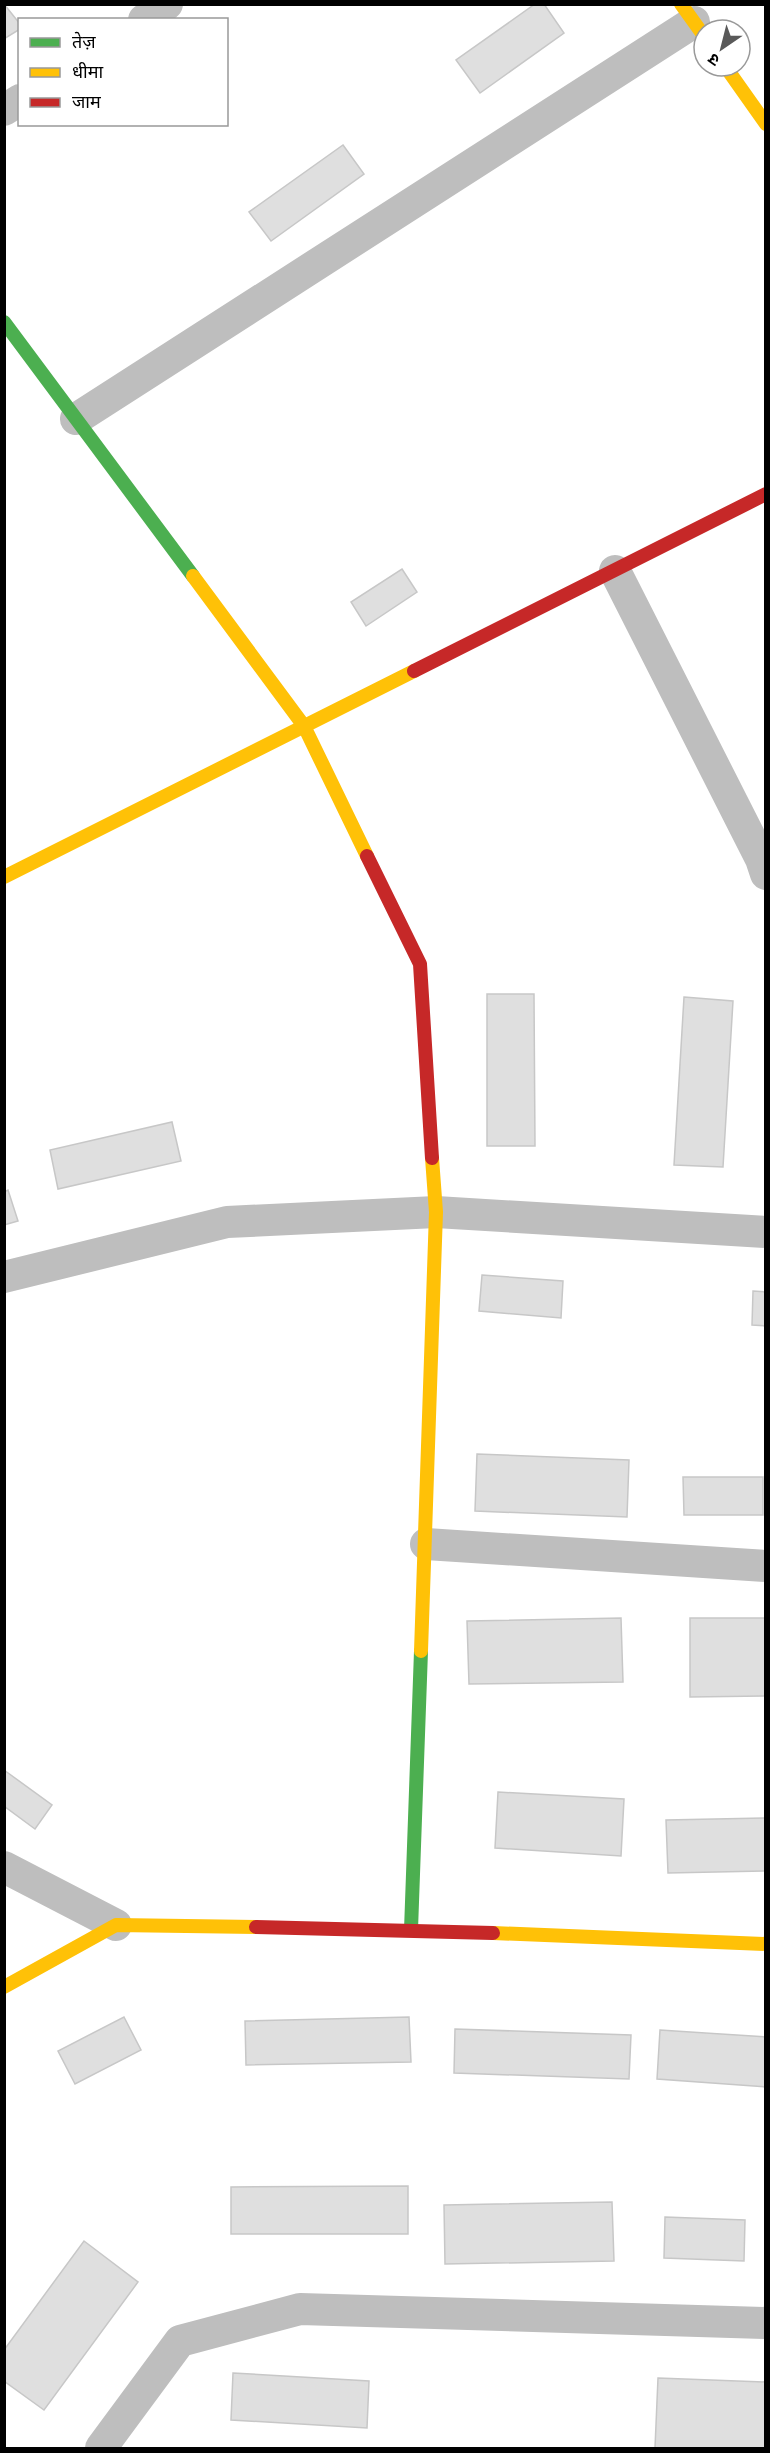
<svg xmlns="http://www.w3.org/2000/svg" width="770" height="2453" font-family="'Source Sans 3','Noto Sans Devanagari',sans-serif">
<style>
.building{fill:#dfdfdf;stroke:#c7c7c7;stroke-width:1.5}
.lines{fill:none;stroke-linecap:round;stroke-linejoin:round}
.street{stroke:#bebebe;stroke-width:32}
.fast{stroke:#4caf50;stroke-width:14}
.slow{stroke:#ffc107;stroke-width:14}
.jam{stroke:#c62828;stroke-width:14}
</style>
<rect width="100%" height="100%" fill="#fff"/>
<!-- building -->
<path class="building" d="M4,4L20,24V29L4,39Z
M535,4H544L564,33L480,93L456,60Z
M343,145L364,174L271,241L249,212Z
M402,569L417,592L366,626L351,602Z
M487,994H534L535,1146H487Z
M684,997L733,1001L723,1167L674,1165Z
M172,1122L181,1161L58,1189L50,1150Z
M8,1190L18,1221L4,1225V1192Z
M482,1275L563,1281L561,1318L479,1311Z
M753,1291L766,1292V1326L752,1325Z
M477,1454L629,1460L627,1517L475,1511Z
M683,1477H763V1515H684Z
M621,1618L623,1682L469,1684L467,1621Z
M690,1618H766V1696L690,1697Z
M4,1770L52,1805L35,1829L4,1806Z
M498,1792L624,1799L621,1856L495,1848Z
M766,1818V1871L668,1873L666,1820Z
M124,2017L141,2050L75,2084L58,2051Z
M409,2017L411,2062L246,2065L245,2021Z
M455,2029L631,2035L629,2079L454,2073Z
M660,2030L766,2037V2087L657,2079Z
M408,2186V2234H231V2187Z
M612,2202L614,2261L445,2264L444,2205Z
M665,2217L745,2220L744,2261L664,2258Z
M84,2241L138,2282L44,2410L4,2381V2350Z
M233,2373L369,2381L367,2428L231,2420Z
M658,2378L766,2382V2448H655Z"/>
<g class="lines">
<!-- street -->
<path class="street" d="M144,20L167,4
M4,110L20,100
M76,419L694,22
M615,571L761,859L766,874
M4,1277L227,1222L436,1212L766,1232
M426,1544L766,1566
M4,1867L116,1925
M101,2448L180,2341L300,2309L766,2323"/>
<!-- fast -->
<path class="fast" d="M4,322L193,576
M411,1930L421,1651"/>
<!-- slow -->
<path class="slow" d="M681,4L704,36
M725,66L766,124
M193,576L304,726L367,856
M4,877L414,671
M421,1651L436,1212L432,1158
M493,1933L766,1944
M4,1987L116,1925L256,1927"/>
<!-- jam -->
<path class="jam" d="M414,671L766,494
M367,856L420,964L432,1158
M256,1927L493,1933"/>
</g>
<!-- border -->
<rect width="770" height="2453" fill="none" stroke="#000000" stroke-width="12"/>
<!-- legend -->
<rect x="18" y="18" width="210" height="108" fill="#ffffff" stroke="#999999" stroke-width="1.5"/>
<rect x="30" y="38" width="30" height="9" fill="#4caf50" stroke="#999999" stroke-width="1.5"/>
<text x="72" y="48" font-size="18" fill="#000000">तेज़</text>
<rect x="30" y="68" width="30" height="9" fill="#ffc107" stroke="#999999" stroke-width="1.5"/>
<text x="72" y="78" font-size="18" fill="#000000">धीमा</text>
<rect x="30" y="98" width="30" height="9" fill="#c62828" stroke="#999999" stroke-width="1.5"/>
<text x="72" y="108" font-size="18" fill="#000000">जाम</text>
<!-- north arrow -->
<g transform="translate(722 48) rotate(215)"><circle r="28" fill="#ffffff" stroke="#999999" stroke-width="1.5"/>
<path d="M0-4.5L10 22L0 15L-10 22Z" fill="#595959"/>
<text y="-9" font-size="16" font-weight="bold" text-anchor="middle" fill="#000000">उ</text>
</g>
</svg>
